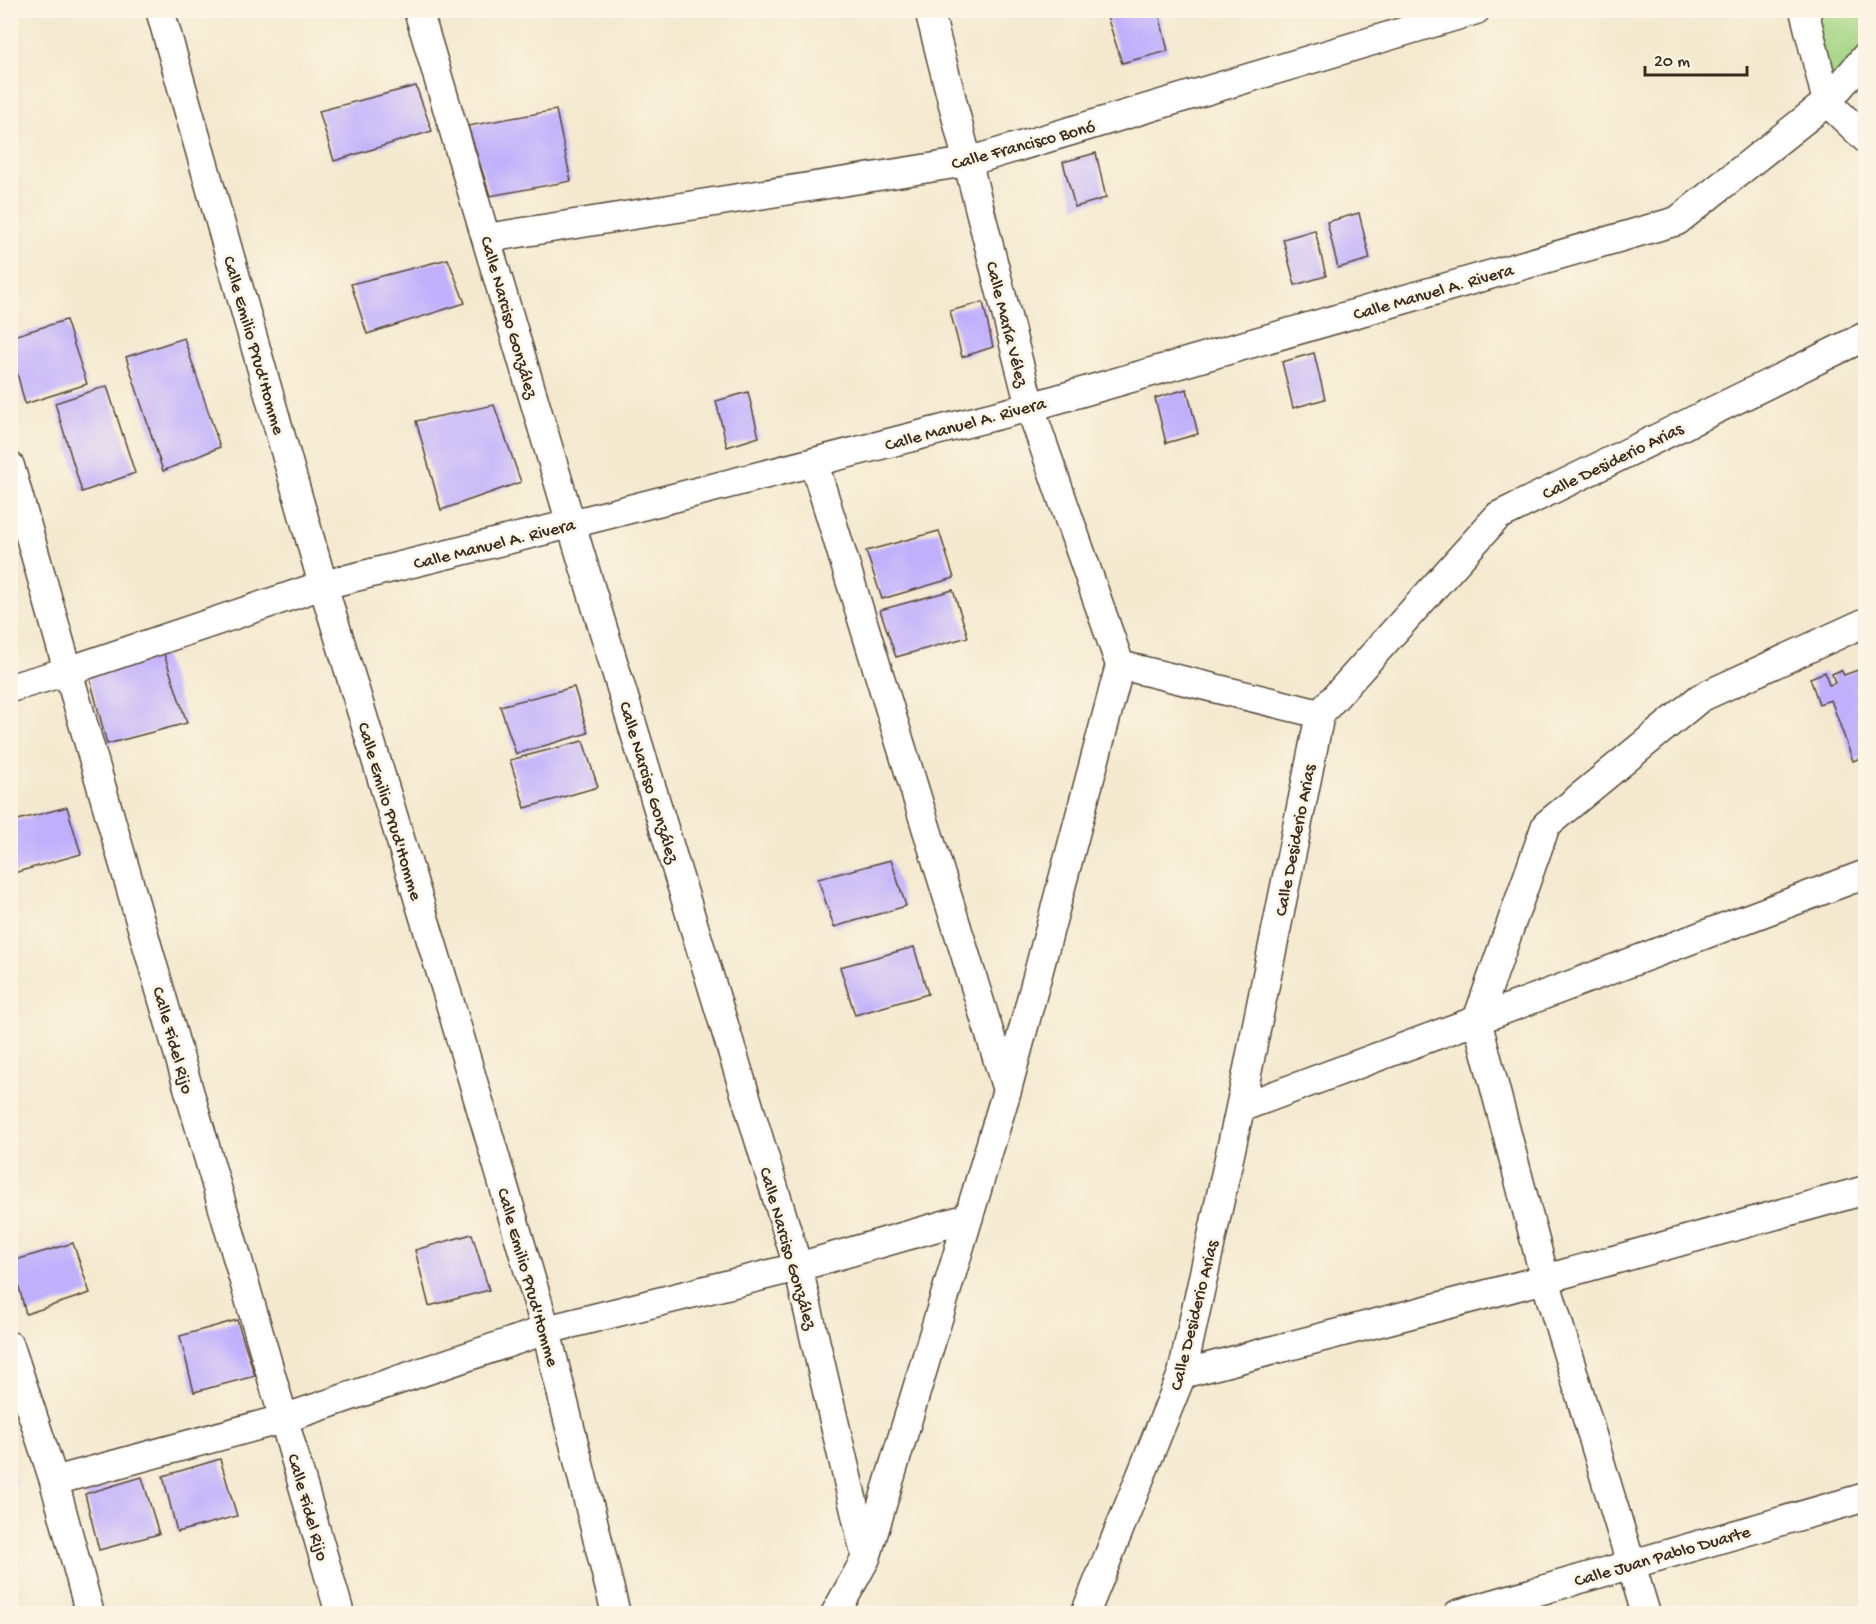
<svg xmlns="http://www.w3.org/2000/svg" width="1876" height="1624" font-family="'Gochi Hand',sans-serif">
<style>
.green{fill:#a4d685;stroke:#708052;stroke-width:1.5}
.building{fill:#c0b0fc}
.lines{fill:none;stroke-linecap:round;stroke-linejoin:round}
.street-casing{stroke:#574739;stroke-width:31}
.street{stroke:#fff;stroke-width:28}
.labels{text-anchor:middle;stroke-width:5;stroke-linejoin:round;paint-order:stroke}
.street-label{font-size:18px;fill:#3b2a1e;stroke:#fcf5e5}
</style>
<rect width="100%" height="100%" fill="#fcf5e5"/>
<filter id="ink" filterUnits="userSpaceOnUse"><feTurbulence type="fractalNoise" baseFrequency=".0167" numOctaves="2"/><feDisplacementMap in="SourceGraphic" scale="12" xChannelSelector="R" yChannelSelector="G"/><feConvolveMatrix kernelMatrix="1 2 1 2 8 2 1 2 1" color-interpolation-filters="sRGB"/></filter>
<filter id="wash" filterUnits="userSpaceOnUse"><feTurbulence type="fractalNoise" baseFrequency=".008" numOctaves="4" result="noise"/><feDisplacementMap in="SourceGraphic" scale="24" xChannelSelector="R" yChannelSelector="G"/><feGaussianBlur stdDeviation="1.35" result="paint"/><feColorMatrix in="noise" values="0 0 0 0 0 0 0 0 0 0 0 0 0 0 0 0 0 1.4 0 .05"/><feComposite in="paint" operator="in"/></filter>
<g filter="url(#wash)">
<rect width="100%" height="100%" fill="#f4e9cf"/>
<!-- green -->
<path class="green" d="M1804,11H1865V56L1827,102Z"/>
<g id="blocks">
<!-- building -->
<path class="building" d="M1105,10H1158L1168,51L1122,63Z
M416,86L432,131L334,161L319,111Z
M556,110L571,181L490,196L468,126Z
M1096,153L1106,198L1075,207L1063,162Z
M1359,213L1370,259L1338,268L1327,222Z
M1315,230L1326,276L1295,285L1283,239Z
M448,259L465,303L367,334L351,284Z
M983,302L993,347L962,357L950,311Z
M66,320L87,384L25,404L10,345V337Z
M184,338L220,447L163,471L126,357Z
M1314,353L1325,399L1293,408L1282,362Z
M107,386L135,473L82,492L55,403Z
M1187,389L1198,434L1166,443L1155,398Z
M748,392L759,437L727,447L716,401Z
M494,405L521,482L441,510L416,421Z
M939,531L954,578L882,599L866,551Z
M953,590L968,637L896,657L880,610Z
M163,651L187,723L107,744L89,675Z
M1866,667V756L1853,761L1831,700L1819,704L1810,678L1825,672L1829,685L1835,683L1832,674L1841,670L1844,675Z
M574,687L588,733L516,754L500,706Z
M583,741L598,787L525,808L510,760Z
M67,807L81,854L10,874V822Z
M891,860L906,906L834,927L818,879Z
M914,947L928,994L855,1015L840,967Z
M472,1234L489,1290L429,1306L415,1250Z
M73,1243L90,1293L26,1314L12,1261Z
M237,1320L255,1376L194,1392L180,1336Z
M220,1459L237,1516L177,1532L163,1476Z
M10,1468L16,1484L10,1485Z
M142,1477L159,1534L99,1550L85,1494Z"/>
</g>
</g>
<g filter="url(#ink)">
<use href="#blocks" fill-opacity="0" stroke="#574739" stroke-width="1.5"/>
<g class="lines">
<defs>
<path id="street" d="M160,10L323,585L447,993L546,1330L616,1614
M418,10L571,524L798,1267L866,1558
M929,10L1030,407L1120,665
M1804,10L1827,102L1866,139
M487,238L967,162L1476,10
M814,463L1007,1090
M10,466L68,671L340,1614
M10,688L68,671L323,585L571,524L1030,407L1677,221L1827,102L1866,56
M1240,1108L1477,1020L1546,825L1700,698L1866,622
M10,1346L54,1481L90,1614
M1182,1374L1545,1279L1866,1190
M54,1481L283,1419L546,1330L798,1267L968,1218
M835,1614L866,1558L1007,1090L1120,665L1320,714
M1085,1614L1182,1374L1240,1108L1320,714L1498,516L1866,336
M1458,1614L1866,1497
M1646,1614L1545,1279L1477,1020L1866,874"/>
</defs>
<!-- street casing -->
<use href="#street" class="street-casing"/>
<!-- street -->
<use href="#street" class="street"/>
</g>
</g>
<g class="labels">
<!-- street labels -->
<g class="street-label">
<text transform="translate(1023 144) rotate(-15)" y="6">Calle Francisco Bonó</text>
<text transform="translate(1433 291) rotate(-16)" y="6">Calle Manuel A. Rivera</text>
<text transform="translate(510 317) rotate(74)" y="6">Calle Narciso González</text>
<text transform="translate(1008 324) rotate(76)" y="6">Calle María Vélez</text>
<text transform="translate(255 345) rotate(74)" y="6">Calle Emilio Prud'Homme</text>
<text transform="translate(965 423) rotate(-15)" y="6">Calle Manuel A. Rivera</text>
<text transform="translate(1612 460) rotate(-26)" y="6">Calle Desiderio Arias</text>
<text transform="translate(494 543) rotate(-14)" y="6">Calle Manuel A. Rivera</text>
<text transform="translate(650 782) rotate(73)" y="6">Calle Narciso González</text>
<text transform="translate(391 811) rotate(73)" y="6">Calle Emilio Prud'Homme</text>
<text transform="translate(1294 840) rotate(-79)" y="6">Calle Desiderio Arias</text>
<text transform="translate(174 1040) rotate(74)" y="6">Calle Fidel Rijo</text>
<text transform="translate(789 1248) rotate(74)" y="6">Calle Narciso González</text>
<text transform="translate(529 1277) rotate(74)" y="6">Calle Emilio Prud'Homme</text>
<text transform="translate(1193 1315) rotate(-76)" y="6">Calle Desiderio Arias</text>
<text transform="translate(309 1507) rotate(74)" y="6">Calle Fidel Rijo</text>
<text transform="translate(1662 1555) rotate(-16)" y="6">Calle Juan Pablo Duarte</text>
</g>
</g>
<!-- margin -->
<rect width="1876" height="1624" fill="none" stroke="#fcf5e5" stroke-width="36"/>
<!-- scale -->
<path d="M1645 66v9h102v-9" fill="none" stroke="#3b2a1e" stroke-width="3"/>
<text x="1654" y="66" font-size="18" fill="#3b2a1e" stroke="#fcf5e5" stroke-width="4.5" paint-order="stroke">20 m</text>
</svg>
